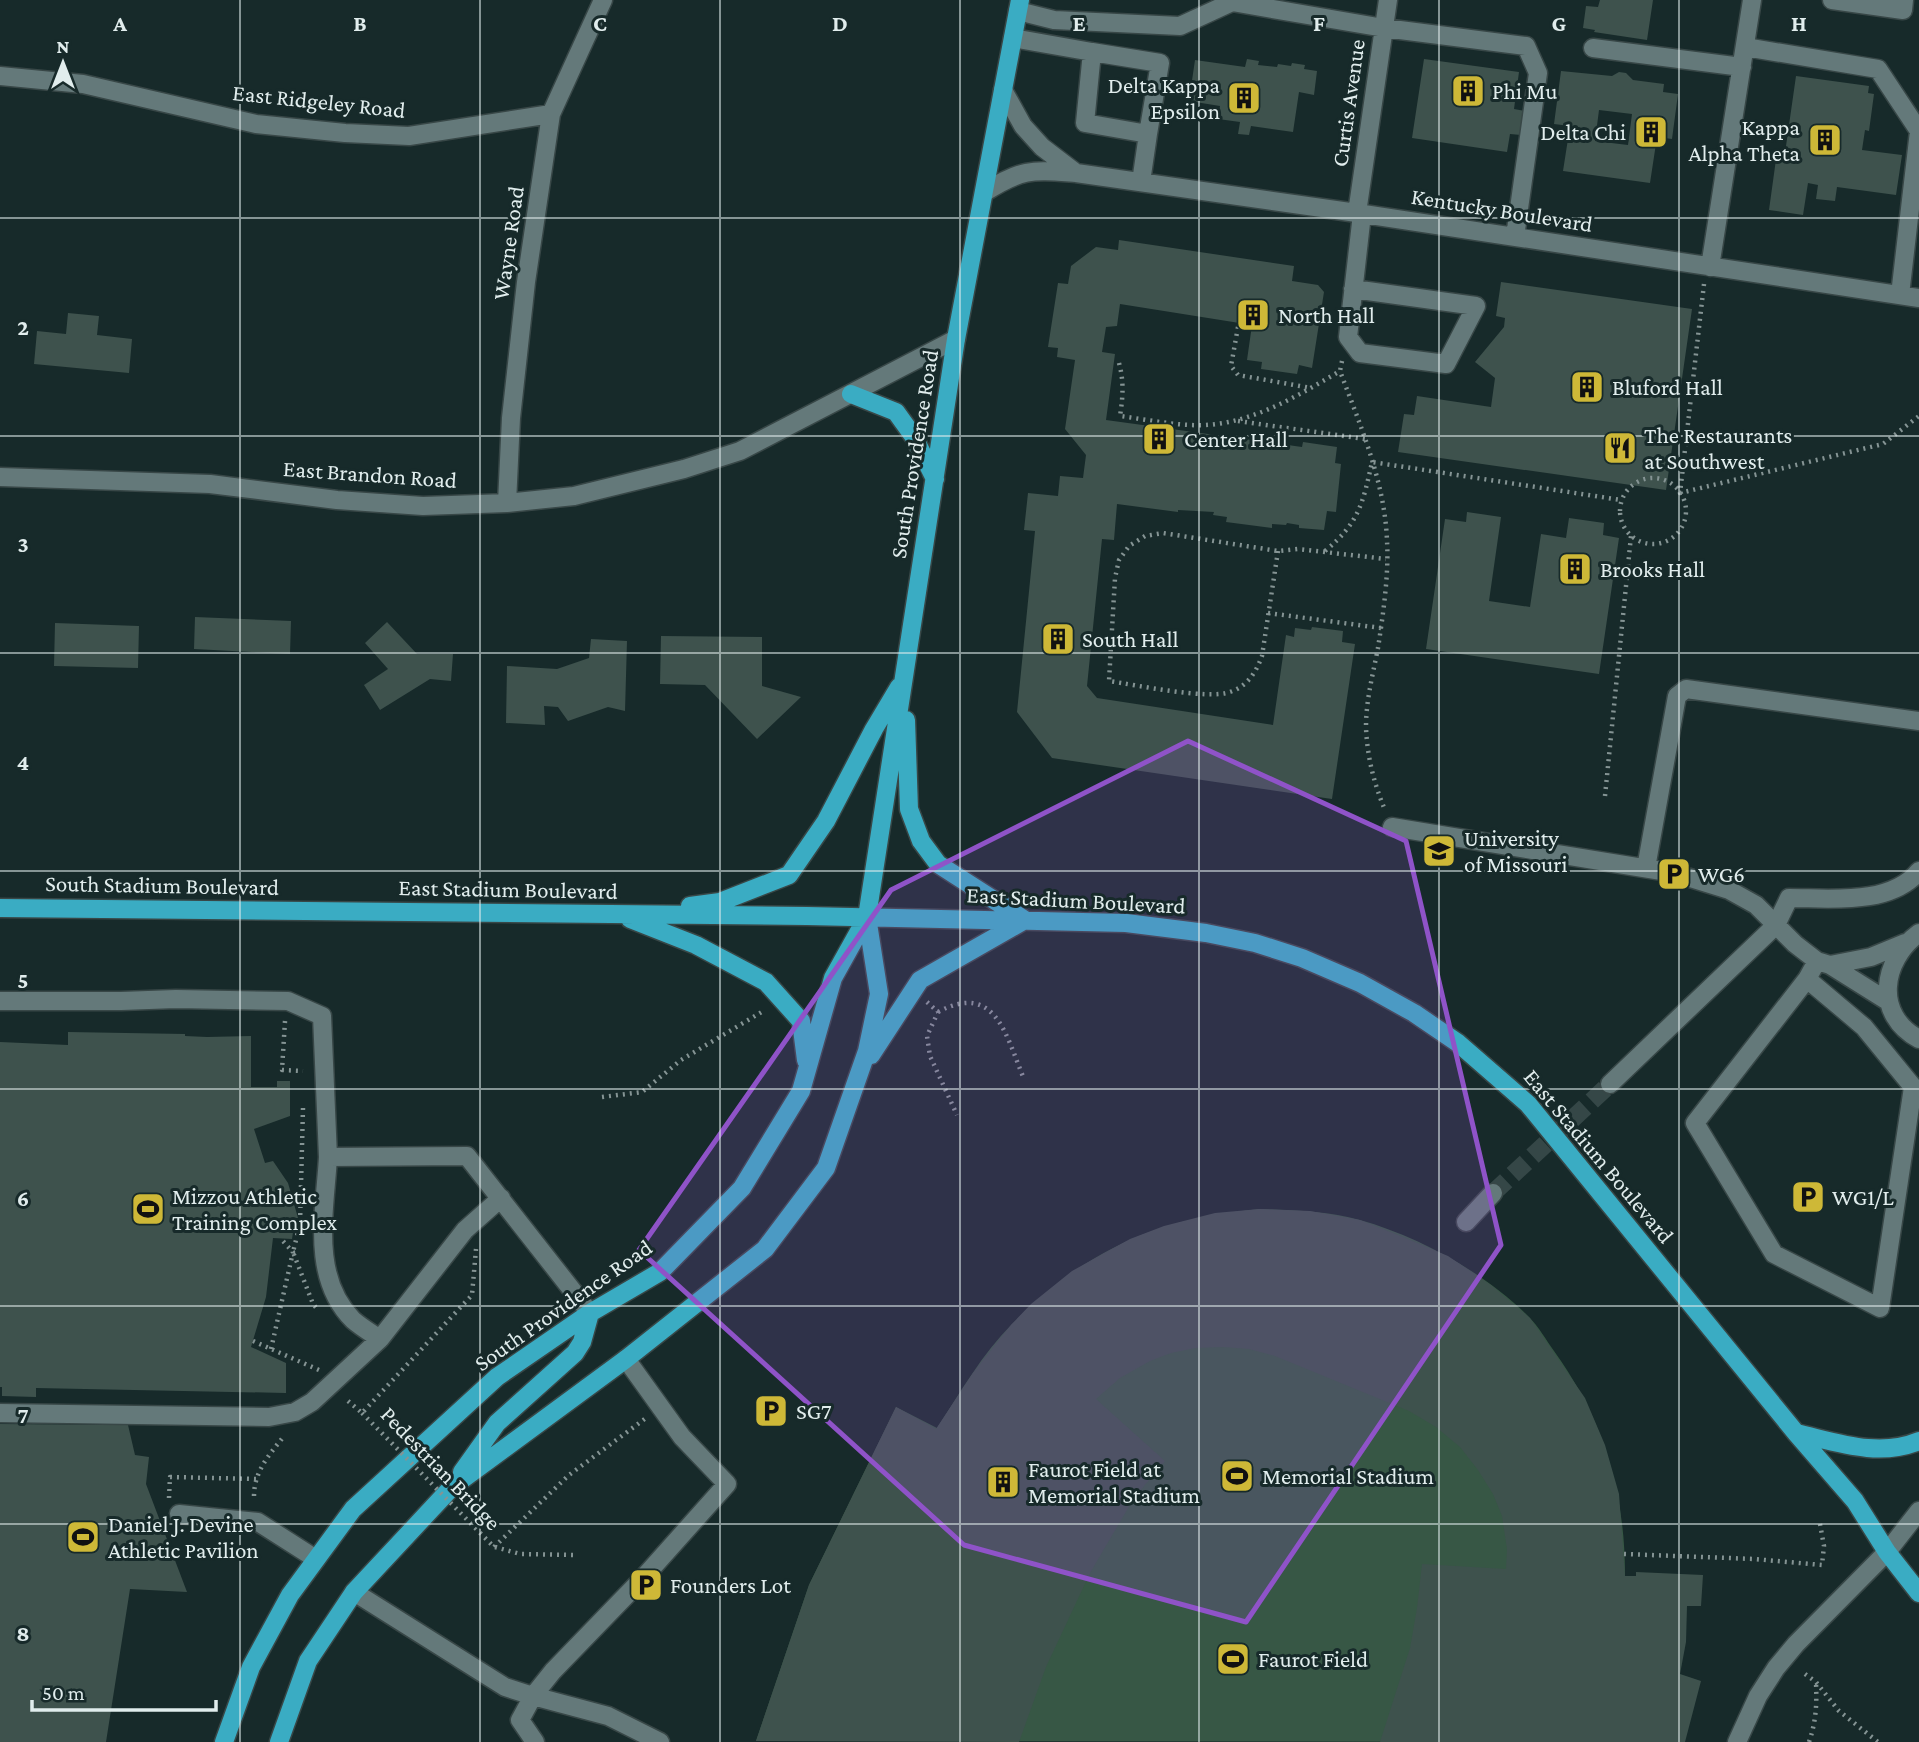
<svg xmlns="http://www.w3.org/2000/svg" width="1919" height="1742" font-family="'Crimson Pro',serif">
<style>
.green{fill:#375745}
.building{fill:#3e524d;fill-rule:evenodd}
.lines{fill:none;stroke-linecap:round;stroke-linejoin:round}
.minor-tunnel{stroke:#354747;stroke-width:18;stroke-dasharray:18 9;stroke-linecap:butt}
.minor-casing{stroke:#384747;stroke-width:21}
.major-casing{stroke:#384747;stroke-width:21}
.path{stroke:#859494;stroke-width:4.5;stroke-dasharray:2 5;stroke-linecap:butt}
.minor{stroke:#64797a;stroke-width:18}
.major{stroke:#3aacc3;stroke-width:18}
.path-bridge{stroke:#859494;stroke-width:4.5;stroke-dasharray:2 5;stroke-linecap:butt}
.marked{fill:#8f53c8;fill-opacity:0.2;stroke:#8f53c8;stroke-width:5;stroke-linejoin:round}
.grid{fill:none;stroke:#e1eded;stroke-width:2;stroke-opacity:0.55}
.labels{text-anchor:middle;stroke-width:6;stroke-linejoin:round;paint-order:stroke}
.poi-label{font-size:23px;fill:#e1eded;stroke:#172a2a;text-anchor:start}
.street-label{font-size:23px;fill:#e1eded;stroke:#172a2a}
.grid-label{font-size:23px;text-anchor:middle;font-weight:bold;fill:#e1eded;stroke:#172a2a;stroke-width:6;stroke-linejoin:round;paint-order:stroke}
</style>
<rect width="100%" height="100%" fill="#172a2a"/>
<!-- green -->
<path class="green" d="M1260,1209C1293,1210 1327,1211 1360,1220C1420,1237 1485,1273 1529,1317C1539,1327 1546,1340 1554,1351C1603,1419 1625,1491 1625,1575C1625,1632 1609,1687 1595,1742L756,1741L809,1585L896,1407L937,1428C960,1393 982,1354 1012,1324C1088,1249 1155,1219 1260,1209Z"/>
<!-- building -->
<path class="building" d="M1600,0H1653L1647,40L1594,32L1595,30L1583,28L1586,6L1598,7Z
M1247,59L1259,61L1258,65L1277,67L1278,64L1291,66L1292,63L1305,65L1304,69L1317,71L1314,95L1299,92L1293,132L1251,126L1249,135L1238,134L1240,122L1218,119L1220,106L1189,101L1195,60L1245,67Z
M1424,59L1519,72L1514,109L1525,111L1521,135L1510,134L1507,152L1412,138Z
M1561,71L1612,76L1619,72L1626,73L1633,80L1664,84L1663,92L1678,94L1672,139L1657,137L1650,183L1563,171L1570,126L1554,124ZM1599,110L1632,114L1628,145L1595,141Z
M1796,76L1869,86L1868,93L1874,94L1869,131L1865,130L1862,150L1902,155L1896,195L1837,187L1835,201L1816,199L1818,185L1808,183L1803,215L1769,210L1777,152L1785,153Z
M1119,240L1294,266L1292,281L1318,285L1324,292L1312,368L1299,365L1297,374L1261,369L1262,362L1247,360L1252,325L1120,304L1117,326L1106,327L1102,352L1115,354L1106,420L1302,447L1303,442L1337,447L1335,463L1341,464L1336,512L1327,511L1324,530L1299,528V525L1287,523L1286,525L1272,524V528L1226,522L1227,517L1213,515L1214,512L1178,510V512L1117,504L1114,540L1102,539L1087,686L1097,698L1273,725L1286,635L1294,637L1295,628L1311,630L1312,627L1343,631L1342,642L1355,644L1332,799L1052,758L1017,712L1035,531L1024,530L1028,493L1058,496L1060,476L1083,478L1086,455L1065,429L1075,360L1057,357L1058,348L1048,347L1058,283L1068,284L1071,266L1096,247L1118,250Z
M1501,282L1692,309L1666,490L1398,452L1404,414L1414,415L1417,396L1491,407L1495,378L1475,362L1504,327L1505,318L1496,316Z
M68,313L99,316L97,335L132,339L129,373L34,364L37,331L66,334Z
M1467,512L1501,517L1489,601L1530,607L1541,534L1566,538L1569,518L1604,523L1603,535L1619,538L1599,674L1426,649L1445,519L1466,522Z
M195,617L291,621L290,654L194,649Z
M387,622L417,654H453L451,681L430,679L380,710L364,685L388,669L365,643Z
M55,623L139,626L138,668L54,666Z
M661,636L762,637V686L801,697L757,739L705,685L660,684Z
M591,639L627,641L625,711L608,707L568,721L558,707L544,706L545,725L506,723L507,666L557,669L589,658Z
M68,1032L185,1034V1036L207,1037L251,1036V1087H277V1081H290V1116L254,1129L265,1163L273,1161L288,1183L298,1218H295L292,1239L273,1238L266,1297L251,1347L286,1363V1393L36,1388V1397L2,1396V1387H0V1042L68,1045Z
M1260,1209L1310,1211L1360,1220L1403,1237L1448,1256L1491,1285L1530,1318L1585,1398L1605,1445L1619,1494L1625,1576H1636V1572L1703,1575L1701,1606H1687L1686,1642L1680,1674L1701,1681L1685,1742H1380L1410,1648L1417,1608L1422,1564L1506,1569L1507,1549L1502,1516L1493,1494L1478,1470L1460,1447L1436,1427L1409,1411L1275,1356L1249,1349L1223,1347L1196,1348L1171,1353L1150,1361L1120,1378L1096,1399L1165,1461L1134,1498L1090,1573L1046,1667L1019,1742L756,1741L809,1585L896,1407L936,1429L973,1373L1011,1325L1031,1304L1072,1271L1130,1239L1164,1226L1215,1213Z
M0,1424L128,1425L135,1455L149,1457L146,1484L187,1592L130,1589L106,1742H0Z"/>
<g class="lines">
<!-- minor-tunnel -->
<path class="minor-tunnel" d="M1493,1193L1610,1084"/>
<defs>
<path id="minor" d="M1832,0L1903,10L1904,0
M1018,11L1054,20L1180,26L1232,2L1384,28L1526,46L1538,73L1515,237
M1013,38L1092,52L1085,123L1148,134L1141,182
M1745,47L1878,69L1919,131L1900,295
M1593,48L1742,67
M1092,52L1160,63L1148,134
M0,76L83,84L256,124L345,133L409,136L551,114
M1003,90L1023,126L1042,147L1076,173
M985,192C1023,168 1032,170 1076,173L1357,213L1919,298
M1357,213L1388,0
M1710,267L1752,0
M1353,289L1476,306L1446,364L1360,353L1348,337L1362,214
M0,477L210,484L337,500L423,506L507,503L574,496L684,469L740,451L956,339
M507,503L511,418L526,282L551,114L603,0
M1392,827L1674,873L1729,890L1756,905L1795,944L1817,961L1830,965L1889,1002
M1646,868L1677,696L1686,689L1919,721
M1919,933C1881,961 1874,1015 1919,1039
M1830,965L1871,957L1905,943
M1807,979L1864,1027L1913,1087L1880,1308L1774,1254L1695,1123L1807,979L1817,961
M0,1001H121L176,999L288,1001L322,1016L328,1157
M1610,1084L1776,925L1789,898C1830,898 1890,906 1919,871
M1466,1222L1493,1193
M380,1339L465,1230L501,1198
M626,1359L682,1437L727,1484L644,1577L553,1671L533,1696L608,1716L660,1742
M0,1413L269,1417L295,1412L312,1402L380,1339C371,1333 361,1327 353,1320C310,1277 325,1210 328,1157L467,1156L590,1313
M179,1514L258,1522L316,1559
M354,1592L505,1687L533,1696L520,1720L535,1742
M1737,1742L1758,1696L1776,1668L1796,1644L1887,1552L1919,1511"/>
<path id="major" d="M851,394L896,412L914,437L935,479
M690,906L720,902L789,875L826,821L874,729L899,687
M0,908L807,916L1126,923L1206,933L1255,943L1302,958L1360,983L1414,1013L1458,1043L1528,1104L1796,1433L1855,1501L1887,1552L1919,1593
M630,919L696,945L766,982L801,1021L806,1060
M871,1055L920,980L1025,920L938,864L921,841L909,809L906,720
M1796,1433C1836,1442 1878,1458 1919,1441
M462,1472L497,1423L575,1353L582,1342L590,1313
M224,1742L251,1667L290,1595L353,1509L497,1377L590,1313L660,1272L742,1188L801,1091L833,978L867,917
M279,1742L308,1661L354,1592L452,1487L626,1359L765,1249L826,1168L867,1051L879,994L867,917L956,339L1020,0"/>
</defs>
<!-- minor casing -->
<use href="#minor" class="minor-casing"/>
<!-- major casing -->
<use href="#major" class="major-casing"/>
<!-- path -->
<path class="path" d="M1704,284L1680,493L1883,444L1919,416
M1238,327L1231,366L1238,375L1311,388
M1342,361L1340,371C1360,425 1385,482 1387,541C1389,574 1383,615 1378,648C1373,674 1366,700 1366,727C1367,756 1374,784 1385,810
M1119,363C1124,381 1123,397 1120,416C1143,419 1167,424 1190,425C1245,428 1294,398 1340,371
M1238,421L1365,439
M1620 511a33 33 0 1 1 66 0a33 33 0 1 1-66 0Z
M1278,551L1262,656C1256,672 1248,686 1230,692C1208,700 1136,685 1109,681L1115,578L1119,560L1129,546L1145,536L1163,533L1278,551L1298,549L1386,559
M1325,551C1359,523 1363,503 1372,462L1621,500
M1268,613L1381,628
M1605,796L1631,536
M927,1002L938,1012L927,1036L930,1056L957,1115
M938,1012C996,981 1006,1036 1024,1079
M285,1021L282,1070L303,1071
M602,1097L642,1092L681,1060L765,1010
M303,1108L300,1224L293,1252L313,1304L318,1310
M253,1341L319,1370
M271,1349L293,1252L281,1239
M348,1401L362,1413L472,1295L476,1249
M254,1496C254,1471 270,1454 284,1436
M169,1498L170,1477L257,1479
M494,1547L569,1475L646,1418
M495,1547L520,1554L573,1555
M1624,1554L1754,1559L1822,1565L1824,1546L1820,1524
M1805,1674L1816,1682L1839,1711L1878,1742
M1809,1742C1816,1722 1817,1704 1816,1683"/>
<!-- minor -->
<use href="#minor" class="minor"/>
<!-- major -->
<use href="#major" class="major"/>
<!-- path-bridge -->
<path class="path-bridge" d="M362,1413L494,1547"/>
</g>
<!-- marked area -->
<path class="marked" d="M1188,741L1406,841L1501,1245L1246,1622L964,1545L639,1250L891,890Z"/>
<!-- grid -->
<path class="grid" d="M240,0V1742M480,0V1742M720,0V1742M960,0V1742M1199,0V1742M1439,0V1742M1679,0V1742M0,218H1919M0,436H1919M0,653H1919M0,871H1919M0,1089H1919M0,1306H1919M0,1524H1919"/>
<!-- icons -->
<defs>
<symbol id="building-square" viewBox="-11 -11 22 22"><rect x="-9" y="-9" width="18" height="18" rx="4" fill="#ceb837" stroke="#172a2a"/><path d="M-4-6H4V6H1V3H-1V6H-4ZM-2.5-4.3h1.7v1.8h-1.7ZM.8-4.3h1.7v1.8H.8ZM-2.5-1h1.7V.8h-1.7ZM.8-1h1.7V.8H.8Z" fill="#111"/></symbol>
<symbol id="restaurant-square" viewBox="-11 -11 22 22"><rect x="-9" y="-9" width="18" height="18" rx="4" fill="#ceb837" stroke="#172a2a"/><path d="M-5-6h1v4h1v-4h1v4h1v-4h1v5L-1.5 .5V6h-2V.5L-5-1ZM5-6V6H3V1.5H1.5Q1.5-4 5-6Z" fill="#111"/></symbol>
<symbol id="university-square" viewBox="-11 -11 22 22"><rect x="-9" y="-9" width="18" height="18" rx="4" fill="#ceb837" stroke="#172a2a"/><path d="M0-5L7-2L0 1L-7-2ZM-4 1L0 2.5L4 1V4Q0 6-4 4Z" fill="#111"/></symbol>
<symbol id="parking-square" viewBox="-11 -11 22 22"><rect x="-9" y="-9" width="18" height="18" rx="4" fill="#ceb837" stroke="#172a2a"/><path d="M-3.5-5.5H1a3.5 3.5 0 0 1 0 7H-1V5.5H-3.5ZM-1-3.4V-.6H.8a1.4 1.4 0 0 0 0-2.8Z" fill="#111"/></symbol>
<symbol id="stadium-square" viewBox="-11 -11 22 22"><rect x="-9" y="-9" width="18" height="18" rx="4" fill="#ceb837" stroke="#172a2a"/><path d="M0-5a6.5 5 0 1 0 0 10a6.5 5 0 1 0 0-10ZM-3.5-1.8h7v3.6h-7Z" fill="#111"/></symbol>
</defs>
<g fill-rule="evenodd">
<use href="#building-square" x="1449" y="72" width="38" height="38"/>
<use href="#building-square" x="1225" y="79" width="38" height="38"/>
<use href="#building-square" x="1632" y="113" width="38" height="38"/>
<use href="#building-square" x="1806" y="121" width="38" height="38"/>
<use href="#building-square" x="1234" y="296" width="38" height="38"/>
<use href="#building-square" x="1568" y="368" width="38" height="38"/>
<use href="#building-square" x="1140" y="420" width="38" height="38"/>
<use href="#restaurant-square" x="1601" y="429" width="38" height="38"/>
<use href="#building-square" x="1556" y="550" width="38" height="38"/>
<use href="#building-square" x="1039" y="620" width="38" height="38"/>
<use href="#university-square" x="1420" y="832" width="38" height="38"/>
<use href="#parking-square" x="1655" y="855" width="38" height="38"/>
<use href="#parking-square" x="1789" y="1178" width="38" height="38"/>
<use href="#stadium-square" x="129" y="1190" width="38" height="38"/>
<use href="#parking-square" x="752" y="1392" width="38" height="38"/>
<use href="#stadium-square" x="1218" y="1457" width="38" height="38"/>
<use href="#building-square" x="984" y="1463" width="38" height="38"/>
<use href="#stadium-square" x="64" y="1518" width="38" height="38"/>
<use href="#parking-square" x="627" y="1566" width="38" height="38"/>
<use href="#stadium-square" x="1214" y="1640" width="38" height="38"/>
</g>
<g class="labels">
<!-- poi labels -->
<g class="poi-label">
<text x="1220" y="93" text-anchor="end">Delta Kappa<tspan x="1220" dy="26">Epsilon</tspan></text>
<text x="1492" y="99">Phi Mu</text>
<text x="1800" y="135" text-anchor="end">Kappa<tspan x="1800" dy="26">Alpha Theta</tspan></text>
<text x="1626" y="140" text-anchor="end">Delta Chi</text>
<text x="1278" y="323">North Hall</text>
<text x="1612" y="395">Bluford Hall</text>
<text x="1644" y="443">The Restaurants<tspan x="1644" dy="26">at Southwest</tspan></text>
<text x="1184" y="447">Center Hall</text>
<text x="1600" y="577">Brooks Hall</text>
<text x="1082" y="647">South Hall</text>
<text x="1464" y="846">University<tspan x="1464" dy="26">of Missouri</tspan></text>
<text x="1698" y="882">WG6</text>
<text x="172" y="1204">Mizzou Athletic<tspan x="172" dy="26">Training Complex</tspan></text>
<text x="1832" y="1205">WG1/L</text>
<text x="796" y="1419">SG7</text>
<text x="1028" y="1477">Faurot Field at<tspan x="1028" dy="26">Memorial Stadium</tspan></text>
<text x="1262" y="1484">Memorial Stadium</text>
<text x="108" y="1532">Daniel J. Devine<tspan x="108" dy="26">Athletic Pavilion</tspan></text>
<text x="670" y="1593">Founders Lot</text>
<text x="1258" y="1667">Faurot Field</text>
</g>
<!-- street labels -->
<g class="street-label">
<text transform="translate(319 101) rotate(6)" y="8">East Ridgeley Road</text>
<text transform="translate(1348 103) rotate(-82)" y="8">Curtis Avenue</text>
<text transform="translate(1502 210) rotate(9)" y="8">Kentucky Boulevard</text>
<text transform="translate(508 243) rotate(-82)" y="8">Wayne Road</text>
<text transform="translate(914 454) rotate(-81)" y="8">South Providence Road</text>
<text transform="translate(370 474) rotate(4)" y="8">East Brandon Road</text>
<text transform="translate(162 885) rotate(1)" y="8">South Stadium Boulevard</text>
<text transform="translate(508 889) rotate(1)" y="8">East Stadium Boulevard</text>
<text transform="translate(1076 900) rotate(3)" y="8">East Stadium Boulevard</text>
<text transform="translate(1599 1156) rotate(50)" y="8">East Stadium Boulevard</text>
<text transform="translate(563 1305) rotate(-35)" y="8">South Providence Road</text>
<text transform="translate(441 1468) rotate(46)" y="8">Pedestrian Bridge</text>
</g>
</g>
<g class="grid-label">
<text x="120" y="31">A</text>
<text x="360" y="31">B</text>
<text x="600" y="31">C</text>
<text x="840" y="31">D</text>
<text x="1079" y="31">E</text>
<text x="1319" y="31">F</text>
<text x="1559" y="31">G</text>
<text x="1799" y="31">H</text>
<text x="23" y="335">2</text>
<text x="23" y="552">3</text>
<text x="23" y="770">4</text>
<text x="23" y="988">5</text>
<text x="23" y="1206">6</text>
<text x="23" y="1423">7</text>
<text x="23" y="1641">8</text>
</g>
<!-- north arrow -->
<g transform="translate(63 63)" stroke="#172a2a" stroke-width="5" paint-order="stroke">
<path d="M0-5L12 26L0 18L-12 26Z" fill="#e1eded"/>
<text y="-10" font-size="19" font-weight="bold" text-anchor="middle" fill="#e1eded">N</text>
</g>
<!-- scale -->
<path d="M32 1700v10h184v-10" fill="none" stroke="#e1eded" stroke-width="3.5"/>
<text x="42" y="1700" font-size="21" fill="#e1eded" stroke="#172a2a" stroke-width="5" paint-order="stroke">50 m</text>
</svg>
